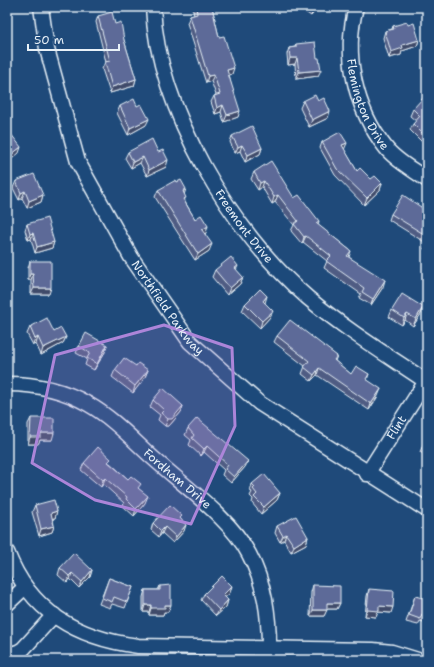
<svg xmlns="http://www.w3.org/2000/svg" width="434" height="667" font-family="'Shantell Sans',sans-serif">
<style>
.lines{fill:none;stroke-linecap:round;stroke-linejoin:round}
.minor-casing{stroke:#e8f1f8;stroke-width:17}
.minor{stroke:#1f4a7a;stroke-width:14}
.wall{fill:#505c83;stroke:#e8f1f8}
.shaded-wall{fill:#414b6a;stroke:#e8f1f8}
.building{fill:#5d6b98;stroke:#e8f1f8}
.marked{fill:#ac85d9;fill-opacity:0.2;stroke:#ac85d9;stroke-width:3;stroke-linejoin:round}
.labels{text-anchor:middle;stroke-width:3;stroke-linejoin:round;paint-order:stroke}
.street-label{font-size:12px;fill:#e8f1f8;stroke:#1f4a7a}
</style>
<rect width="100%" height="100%" fill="#1f4a7a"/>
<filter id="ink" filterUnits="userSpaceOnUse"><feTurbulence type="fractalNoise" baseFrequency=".025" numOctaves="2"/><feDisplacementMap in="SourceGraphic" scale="8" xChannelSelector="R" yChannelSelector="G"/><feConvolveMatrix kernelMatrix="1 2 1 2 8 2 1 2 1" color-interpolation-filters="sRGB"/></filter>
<g filter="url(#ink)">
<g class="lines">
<defs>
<g id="minor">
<path id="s1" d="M41,7L47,49L78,162L131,257L190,342L259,403L427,510"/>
<path id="s2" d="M153,7C157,108 232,233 308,298C345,329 387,355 427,382"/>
<path id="s3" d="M356,7C343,55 355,109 386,148C396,161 414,170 427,180"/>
<path id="s4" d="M7,384C35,384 64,390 88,404C113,418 133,440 153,458C183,485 231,519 249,554C265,584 269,615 269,648"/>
<path id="s5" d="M367,474L426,381"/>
<path d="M7,552C30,612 77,638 138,646L373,650L392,652L418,660"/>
<path d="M7,604L25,587"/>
<path d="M7,655L18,652L23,649L54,615"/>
</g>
</defs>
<!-- minor casing -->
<use href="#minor" class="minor-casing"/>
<!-- minor -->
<use href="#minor" class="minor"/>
</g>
<!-- wall -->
<path class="wall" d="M192,7H212L219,37L232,74L229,75L238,117L224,122L221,112L215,114L211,102L214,96L216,95L211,81L206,83L187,23L190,16L194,15Z
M298,7H318L311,16Z
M98,16L115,24L124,40L136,79L134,86L110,93L102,69L105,62H106L96,22Z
M408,25L419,40L417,46L402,51L401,55L389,58L383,38L385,31L392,29L393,26Z
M296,44L318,76L296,79L295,64L288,65L287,54L289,48L295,47Z
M303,101L328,118L309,127L300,108Z
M427,102V143L425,145L410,130L413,124L416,121L410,116L413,109Z
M120,106L146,125L128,135L117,113Z
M232,136L262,148L260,154L245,162L240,151L235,153L230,142Z
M322,142L344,149L357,171L371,179L382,183L380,190L364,205L335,175L320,148Z
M128,152H158L166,167L147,176L140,163L131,168L125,158Z
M254,172L294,198L319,221L318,225L351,251L349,257L383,287L371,305L359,298L361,294L324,268L327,261L303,242L302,244L291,231L294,225L275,202L272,204L262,187L258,190L251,179Z
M16,181L43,195L41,202L27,208L22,198L19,200L13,188Z
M158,190L184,194L185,202L195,219L206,233H205L209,251L195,260L155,197Z
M427,211V251L424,249L426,243L389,220L391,214Z
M27,224L54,242L52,248L35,253L31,239L28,240L25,230Z
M30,261L49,294H31V280H28V268Z
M238,266L236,270L243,277L240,284L227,295L212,277L215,270Z
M265,303L270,317L260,328L242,311L245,304Z
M423,307L421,314L413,326L405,320L402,325L389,317L392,310Z
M30,327L54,332L66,337L63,343L41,355L36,344L33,345L27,334Z
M277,336L337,356L335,361L351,374H369L367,380L378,396L369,410L317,375L311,381L302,374L305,366L274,342Z
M107,345L105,352L94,370L85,365L87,359L76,353L79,346Z
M136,366L148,370L145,377L133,393L112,377L115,370Z
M153,400L183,406L181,412L169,426H165L158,420L160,415L150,407Z
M31,418L52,440H40L38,444H28V424Z
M188,428L248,461L245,467L231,483L222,475L224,470L204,452L201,456L189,445L191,440L185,435Z
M427,439V456L420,452L423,445Z
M84,463H110L128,479L139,489L145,503L134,516L123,506L124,503L103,484L101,487L81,470Z
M252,484L280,493L277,500L261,514L252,503L253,499L250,496L252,492L250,491Z
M35,505L57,511L55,518H53L54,526L52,532L39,536L32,512Z
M181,519L184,531L173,543L162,533L159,537L151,530L153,523Z
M277,526L308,537L306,544L291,552L284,540L280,542L275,533Z
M60,568L92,570L90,577L79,588L70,579L67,583L58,575Z
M109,578L133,587L125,608L112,604L110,608L99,604Z
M313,585L340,603L337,609H327L324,616H310L311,592Z
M160,586L168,612H164L163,615H149V612H143V597L145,590H158Z
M369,589L391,613L378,612L376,617L365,616L367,596Z
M230,593L225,597L228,600L226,607L216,616L201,600L204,594Z
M415,596L427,599V623L420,621L418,625L406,622Z"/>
<!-- shaded-wall -->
<path class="shaded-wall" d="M315,7H318L311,16L313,10Z
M419,40L417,46L402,51L401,55L389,58L391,52L402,45Z
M290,58H297L295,64L288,65Z
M234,68L232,74L225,77L227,70Z
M321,70L318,76L296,79L299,72Z
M214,75L211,81L206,83L208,76Z
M136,79L134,86L110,93L112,87Z
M223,105L221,112L215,114L217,108Z
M240,111L238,117L224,122L227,115Z
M330,111L328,118L309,127L312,120Z
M149,119L146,125L128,135L130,128Z
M347,143L344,150L342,145Z
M242,145L240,151L235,153L238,147Z
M21,147L19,153L7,163V158Z
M262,148L260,154L245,162L248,155Z
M143,157L140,163L131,168L133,162Z
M168,160L166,167L147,176L149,170Z
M264,181L262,187L258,190L260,183Z
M382,183L380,190L364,205L367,198Z
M186,189L184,195L183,191Z
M25,191L22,198L19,200L21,193Z
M43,195L41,202L27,208L29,201Z
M278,195L275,202L272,204L274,197Z
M208,226L206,233L200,237L202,230Z
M33,233L31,239L28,240L30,234Z
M306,236L302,244L304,237Z
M54,242L52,248L35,253L37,247Z
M212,244L209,251L195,260L198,254Z
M30,274H33L31,280H28Z
M243,277L240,284L227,295L230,288Z
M385,280L383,287L371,305L373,299Z
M34,288H51L49,294H31Z
M267,296L265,303L263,301Z
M423,307L421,314L413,326L416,319Z
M273,311L270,317L260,328L262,321Z
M407,314L405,320L402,325L404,318Z
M38,337L36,344L33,345L35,339Z
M66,337L63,343L41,355L43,348Z
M107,345L105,352L94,370L97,364Z
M319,368L317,375L311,381L314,375Z
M148,370L145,377L133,393L135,386Z
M381,389L378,396L369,410L371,404Z
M183,406L181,412L169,426H165L168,419Z
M41,433H54L52,440H40L38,444H28L30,437Z
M207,446L204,452L201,456L204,449Z
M248,461L245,467L231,483L234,477Z
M105,478L103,484L101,487L103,480Z
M280,493L277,500L261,514L264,507Z
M148,496L145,503L134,516L136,509Z
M57,511L55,518L49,519L51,513Z
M186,525L184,531L173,543L176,537Z
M54,526L52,532L39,536L41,529Z
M165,527L162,533L159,537L161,531Z
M286,534L284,540L280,542L283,536Z
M308,537L306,544L291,552L294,546Z
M92,570L90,577L79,588L82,582Z
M72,573L70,579L67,583L69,576Z
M232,586L230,593L221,601L223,595Z
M228,600L226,607L216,616L219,610Z
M327,603H340L337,609H324Z
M145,605H151L149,612H143Z
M165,605H171L168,612H164L163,615H149L151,608Z
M379,606L393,607L391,613L378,612L376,617L365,616L367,610Z
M313,610H327L324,616H310Z"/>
<!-- building -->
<path class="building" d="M196,7H212L219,37L224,36L234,68L227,70L240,111L227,115L223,105L217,108L214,96L220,94L214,75L208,76L190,16L197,14Z
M309,7H315L313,10Z
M112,12L115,24L121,22L124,40L136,79L112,87L105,62L110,61L98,16Z
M407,22L408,25L414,23L419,40L402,45L403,48L391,52L385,31L394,29L393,26Z
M315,42L317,58H319L321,70L299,72L297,58H290L289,48L296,47V44Z
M315,95L318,101L324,98L330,111L312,120L303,101Z
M423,98L427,102V138L413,124L420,116L413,109Z
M134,99L137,106L141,104L149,119L130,128L120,106Z
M252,126L262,148L248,155L242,145L238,147L232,136Z
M7,129L21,147L7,158Z
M340,132L347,143L342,145L357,171L360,168L371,179L375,176L382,183L367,198L337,169L322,142Z
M152,139L158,152L163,150L168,160L149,170L143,157L133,162L128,152Z
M271,161L294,198L299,195L319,221L316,223L351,251L347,256L385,280L373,299L362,292L364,288L326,261L331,256L306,236L304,237L294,224L298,221L278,195L274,197L264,181L260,183L254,172Z
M34,174L43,195L29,201L25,191L21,193L16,181Z
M176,180L177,182L181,180L186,189L183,191L186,198L183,199L195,219L201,215L208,226L202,230L212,244L198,254L158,190Z
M403,195L427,211V236L391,214Z
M47,218L54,242L37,247L33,233L30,234L27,224Z
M231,257L238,266L235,268L243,277L230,288L215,270Z
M30,261H51V288H34L33,274H30Z
M260,289L267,296L263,301L273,311L262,321L245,304Z
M402,294L423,307L416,319L407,314L404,318L392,310Z
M47,318L54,332L61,328L66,337L43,348L38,337L35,339L30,327Z
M290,320L337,356L334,360L351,374L356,366L369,374L366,379L381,389L371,404L319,368L314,375L304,367L309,361L277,336Z
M86,333L107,345L97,364L87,358L90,353L79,346Z
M124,358L136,366L138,363L148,370L135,386L115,370Z
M163,388L183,406L172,419H168L161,413L164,410L153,400Z
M31,418H54V433H41V437H30Z
M197,418L248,461L234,477L225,469L228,465L207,446L204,449L192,438L194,435L188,428Z
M427,439V448L423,445Z
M98,447L111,459L108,462L128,479L131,476L141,484L138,488L148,496L136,509L126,499L127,497L105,478L103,480L84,463Z
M264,474L280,493L264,507L254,497L257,494L253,489L255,487L252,484Z
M54,500L57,511L51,513L54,526L41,529L35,505Z
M170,505L182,516L180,518L186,525L176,537L165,527L161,531L153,523Z
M296,516L308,537L294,546L286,534L283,536L277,526Z
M74,553L92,570L82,582L72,573L69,576L60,568Z
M222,576L232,586L223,595L228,600L219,610L204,594Z
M109,578L133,587L127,602L114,597L112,602L102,598Z
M171,585V605H165V608H151V605H145V590H160V586Z
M313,585L340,586V603H327V610H313Z
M369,589L394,591L393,607L379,606V611L367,610Z
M415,596L427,599V616L422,614L420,619L409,615Z"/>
</g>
<!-- marked area -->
<path class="marked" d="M164,325L232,348L235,426L191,524L95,500L32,463L55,355Z"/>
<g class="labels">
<!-- street labels -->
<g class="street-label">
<text dy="4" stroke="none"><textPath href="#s3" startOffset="101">Flemington Drive</textPath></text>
<text dy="4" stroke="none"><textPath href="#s2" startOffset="241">Freemont Drive</textPath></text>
<text dy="4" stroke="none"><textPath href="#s1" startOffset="331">Northfield Parkway</textPath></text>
<text dy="4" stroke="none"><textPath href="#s5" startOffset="55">Flint</textPath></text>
<text dy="4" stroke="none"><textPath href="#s4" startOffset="201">Fordham Drive</textPath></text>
</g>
</g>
<!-- margin -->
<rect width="434" height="667" fill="none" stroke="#1f4a7a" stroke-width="24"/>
<rect x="12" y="12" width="410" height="643" fill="none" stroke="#e8f1f8" stroke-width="1.5" filter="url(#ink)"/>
<!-- scale -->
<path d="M28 44v6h91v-6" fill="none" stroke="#e8f1f8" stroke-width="2"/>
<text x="34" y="44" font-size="12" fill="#e8f1f8" stroke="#1f4a7a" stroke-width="3" paint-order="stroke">50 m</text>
</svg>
